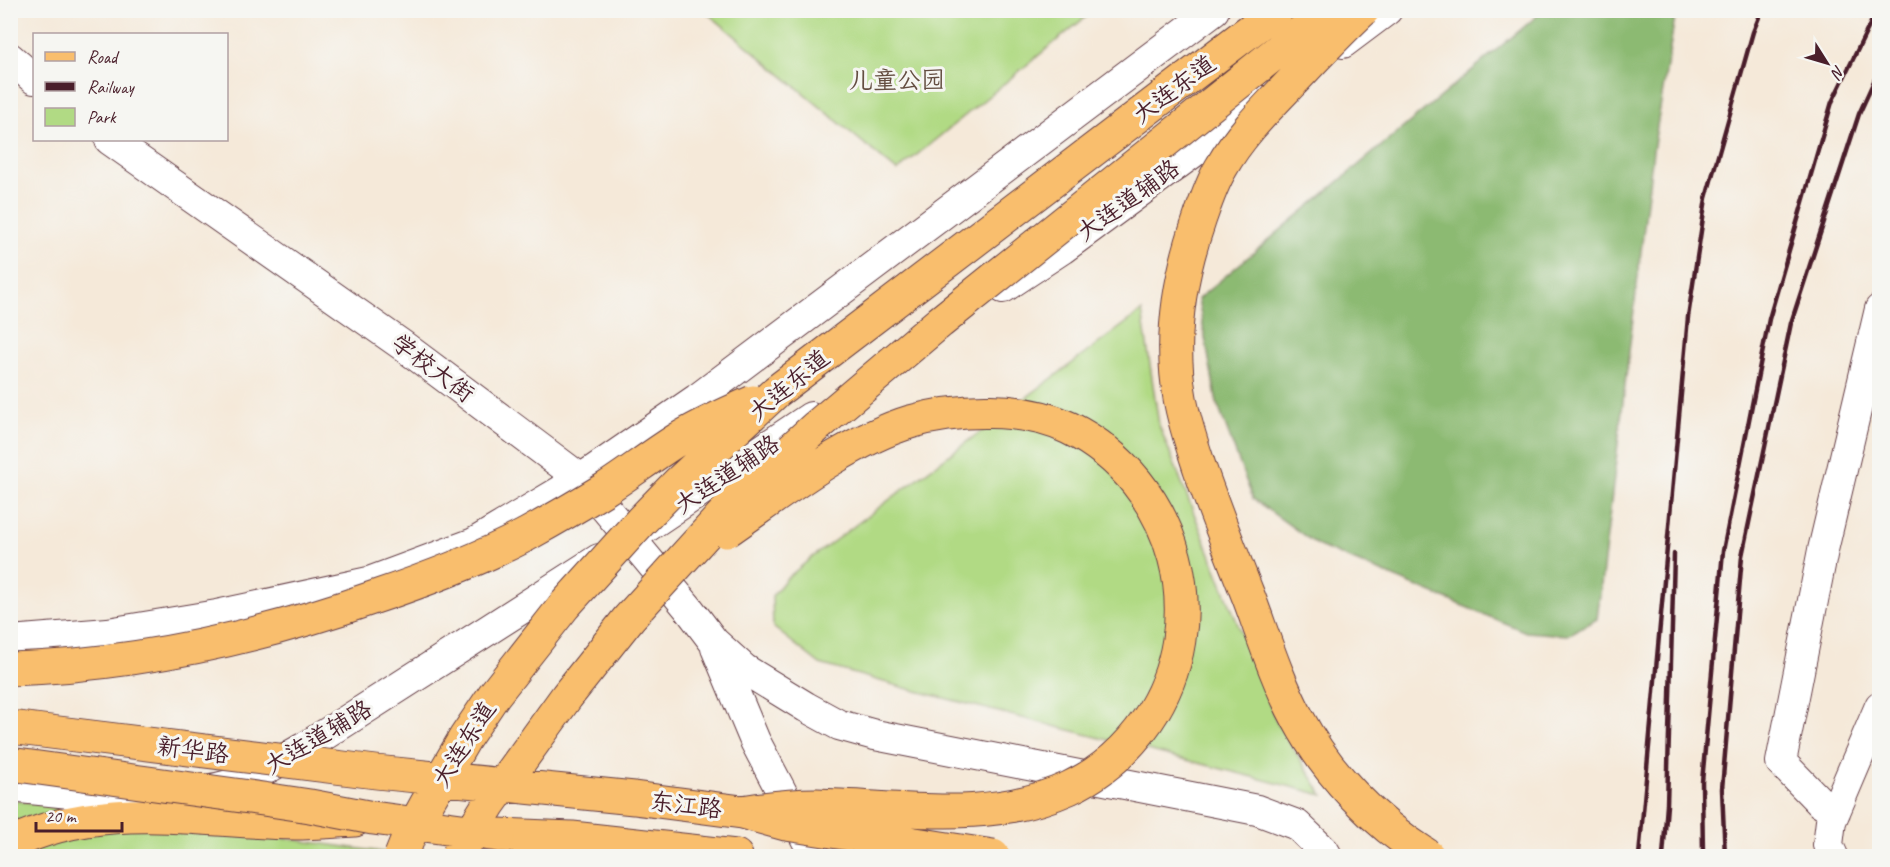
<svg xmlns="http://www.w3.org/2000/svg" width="1890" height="867" font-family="Caveat,'LXGW WenKai TC',sans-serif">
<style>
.green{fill:#b1da84;stroke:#7e7c58;stroke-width:1.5}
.forest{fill:#8cba72;stroke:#6b6c4e;stroke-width:1.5}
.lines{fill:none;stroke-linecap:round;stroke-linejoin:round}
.minor-casing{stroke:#643d45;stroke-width:32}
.major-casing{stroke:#643d45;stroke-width:35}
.minor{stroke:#fff;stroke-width:30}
.major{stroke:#f9be6d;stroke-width:33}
.rail{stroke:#4a1f2b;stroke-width:4.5}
.major-bridge-casing{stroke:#643d45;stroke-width:35;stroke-linecap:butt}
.major-bridge{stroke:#f9be6d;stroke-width:33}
.labels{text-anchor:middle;stroke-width:6;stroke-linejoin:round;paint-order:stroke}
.park-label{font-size:24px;fill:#644e41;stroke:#f6f6f2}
.street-label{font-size:24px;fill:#4a1f2b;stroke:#f6f6f2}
</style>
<rect width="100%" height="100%" fill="#f6f6f2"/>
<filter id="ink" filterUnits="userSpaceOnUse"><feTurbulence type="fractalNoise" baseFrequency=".0167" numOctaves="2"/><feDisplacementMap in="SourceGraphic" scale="12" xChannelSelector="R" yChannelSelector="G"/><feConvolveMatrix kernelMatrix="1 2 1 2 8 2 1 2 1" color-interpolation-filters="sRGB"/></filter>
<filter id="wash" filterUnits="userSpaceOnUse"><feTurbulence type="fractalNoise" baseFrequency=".008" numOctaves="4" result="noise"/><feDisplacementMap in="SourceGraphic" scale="24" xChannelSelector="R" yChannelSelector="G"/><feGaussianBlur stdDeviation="1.35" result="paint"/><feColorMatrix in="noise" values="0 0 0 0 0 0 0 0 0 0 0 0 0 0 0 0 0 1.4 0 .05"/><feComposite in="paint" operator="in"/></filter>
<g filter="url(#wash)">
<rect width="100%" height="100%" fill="#f5e9d9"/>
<!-- green -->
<path class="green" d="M705,11H1093L897,171Z
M1142,311L1159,425L1277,723L1323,795L905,688L820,664L773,627L772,596L786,579L810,559Z
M11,800L410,856H11Z"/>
<!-- forest -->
<path class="forest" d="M1543,11H1676L1653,151L1597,619L1568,635L1526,632L1319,546L1253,499L1217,403L1198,299Z"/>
</g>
<g filter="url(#ink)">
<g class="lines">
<defs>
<path id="minor" d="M1343,43L1387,10
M10,58L34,79
M110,140L402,345L581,479L689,609L714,642L744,669L806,707L839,725L875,735L1257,810L1297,825L1324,851L1327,856
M1003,288L1062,249L1263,101
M644,529L811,417
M10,641L108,633L217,615L369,582L474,543L581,479L697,399L1214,10
M716,648L755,741L815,856
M10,787L100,796L154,793
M205,790C242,786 275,764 307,746L599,559
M1835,812L1821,803L1781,762L1823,550L1880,309
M1833,856L1828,845L1831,821L1880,706"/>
<path id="major" d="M498,835L572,838L736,856
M10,844C103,798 197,822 295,823C315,823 335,821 355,820"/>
</defs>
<!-- minor casing -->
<use href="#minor" class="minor-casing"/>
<!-- major casing -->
<use href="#major" class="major-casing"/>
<!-- minor -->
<use href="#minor" class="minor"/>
<!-- major -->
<use href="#major" class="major"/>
<!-- rail -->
<path class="rail" d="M1639,856L1688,317L1706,198L1753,32L1762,10
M1663,856L1667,805L1674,554
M1703,856L1702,782L1723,551L1769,319L1832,102L1877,10
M1725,856L1722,789L1742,556L1791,323L1859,114L1880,68"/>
<defs>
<path id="major-bridge" d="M1363,10C1337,34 1314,59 1290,84C1265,110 1239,136 1221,168C1212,183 1206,201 1200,218C1180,275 1169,337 1180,398C1184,422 1192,445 1200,469C1215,512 1232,555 1249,598C1264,638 1277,680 1297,717C1327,774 1374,822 1428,856
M726,531C780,494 847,441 910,422C958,408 1024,406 1069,428C1178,482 1215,621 1147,721C1127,750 1101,773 1069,788C987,825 902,807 817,805C791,805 767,808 742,812
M10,669C135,665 258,638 375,597C426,580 478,560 526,535C553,520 579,505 605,489C630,473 654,454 680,438C703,424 728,413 753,402
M10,727L376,772L634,798L742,812L786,824L993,856
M10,764L263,799L310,806L373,818L498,835
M401,856L409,836L427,803L465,738L494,695L564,606L641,521L679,482L777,391L1277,10
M457,856L489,804L567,696L629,618L740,496L817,426L940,322L1329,10"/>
</defs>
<!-- major-bridge casing -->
<use href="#major-bridge" class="major-bridge-casing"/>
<!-- major-bridge -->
<use href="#major-bridge" class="major-bridge"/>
</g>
</g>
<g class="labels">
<!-- park labels -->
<g class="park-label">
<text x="897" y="88">儿童公园</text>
</g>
<!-- street labels -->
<g class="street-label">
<text transform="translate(1174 89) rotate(-37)" y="8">大连东道</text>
<text transform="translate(1128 200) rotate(-36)" y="8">大连道辅路</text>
<text transform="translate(433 368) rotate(37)" y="8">学校大街</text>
<text transform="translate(789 385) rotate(-40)" y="8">大连东道</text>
<text transform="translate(727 474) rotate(-34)" y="8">大连道辅路</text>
<text transform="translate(318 737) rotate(-31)" y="8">大连道辅路</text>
<text transform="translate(464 744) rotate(-58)" y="8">大连东道</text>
<text transform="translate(193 750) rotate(7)" y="8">新华路</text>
<text transform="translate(686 805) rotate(7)" y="8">东江路</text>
</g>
</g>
<!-- margin -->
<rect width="1890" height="867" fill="none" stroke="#f6f6f2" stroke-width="36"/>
<!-- legend -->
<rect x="33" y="33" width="195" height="108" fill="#f6f6f2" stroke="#b1a0a2" stroke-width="1.5"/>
<rect x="45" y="52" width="30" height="9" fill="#f9be6d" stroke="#b1a0a2" stroke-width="1.5"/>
<text x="87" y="63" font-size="18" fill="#4a1f2b">Road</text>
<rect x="45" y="82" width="30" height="9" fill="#4a1f2b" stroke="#b1a0a2" stroke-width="1.5"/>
<text x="87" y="93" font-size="18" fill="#4a1f2b">Railway</text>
<rect x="45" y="108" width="30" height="18" fill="#b1da84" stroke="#b1a0a2" stroke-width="1.5"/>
<text x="87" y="123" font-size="18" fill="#4a1f2b">Park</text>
<!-- north arrow -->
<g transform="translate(1827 63) rotate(127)" stroke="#f6f6f2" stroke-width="4.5" paint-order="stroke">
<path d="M0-4.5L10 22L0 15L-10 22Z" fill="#4a1f2b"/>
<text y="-9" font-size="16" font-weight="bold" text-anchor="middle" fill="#4a1f2b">N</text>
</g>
<!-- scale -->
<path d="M36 822v9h86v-9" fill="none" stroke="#4a1f2b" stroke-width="3"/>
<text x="45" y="822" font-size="18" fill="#4a1f2b" stroke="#f6f6f2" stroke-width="4.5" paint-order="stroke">20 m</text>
</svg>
